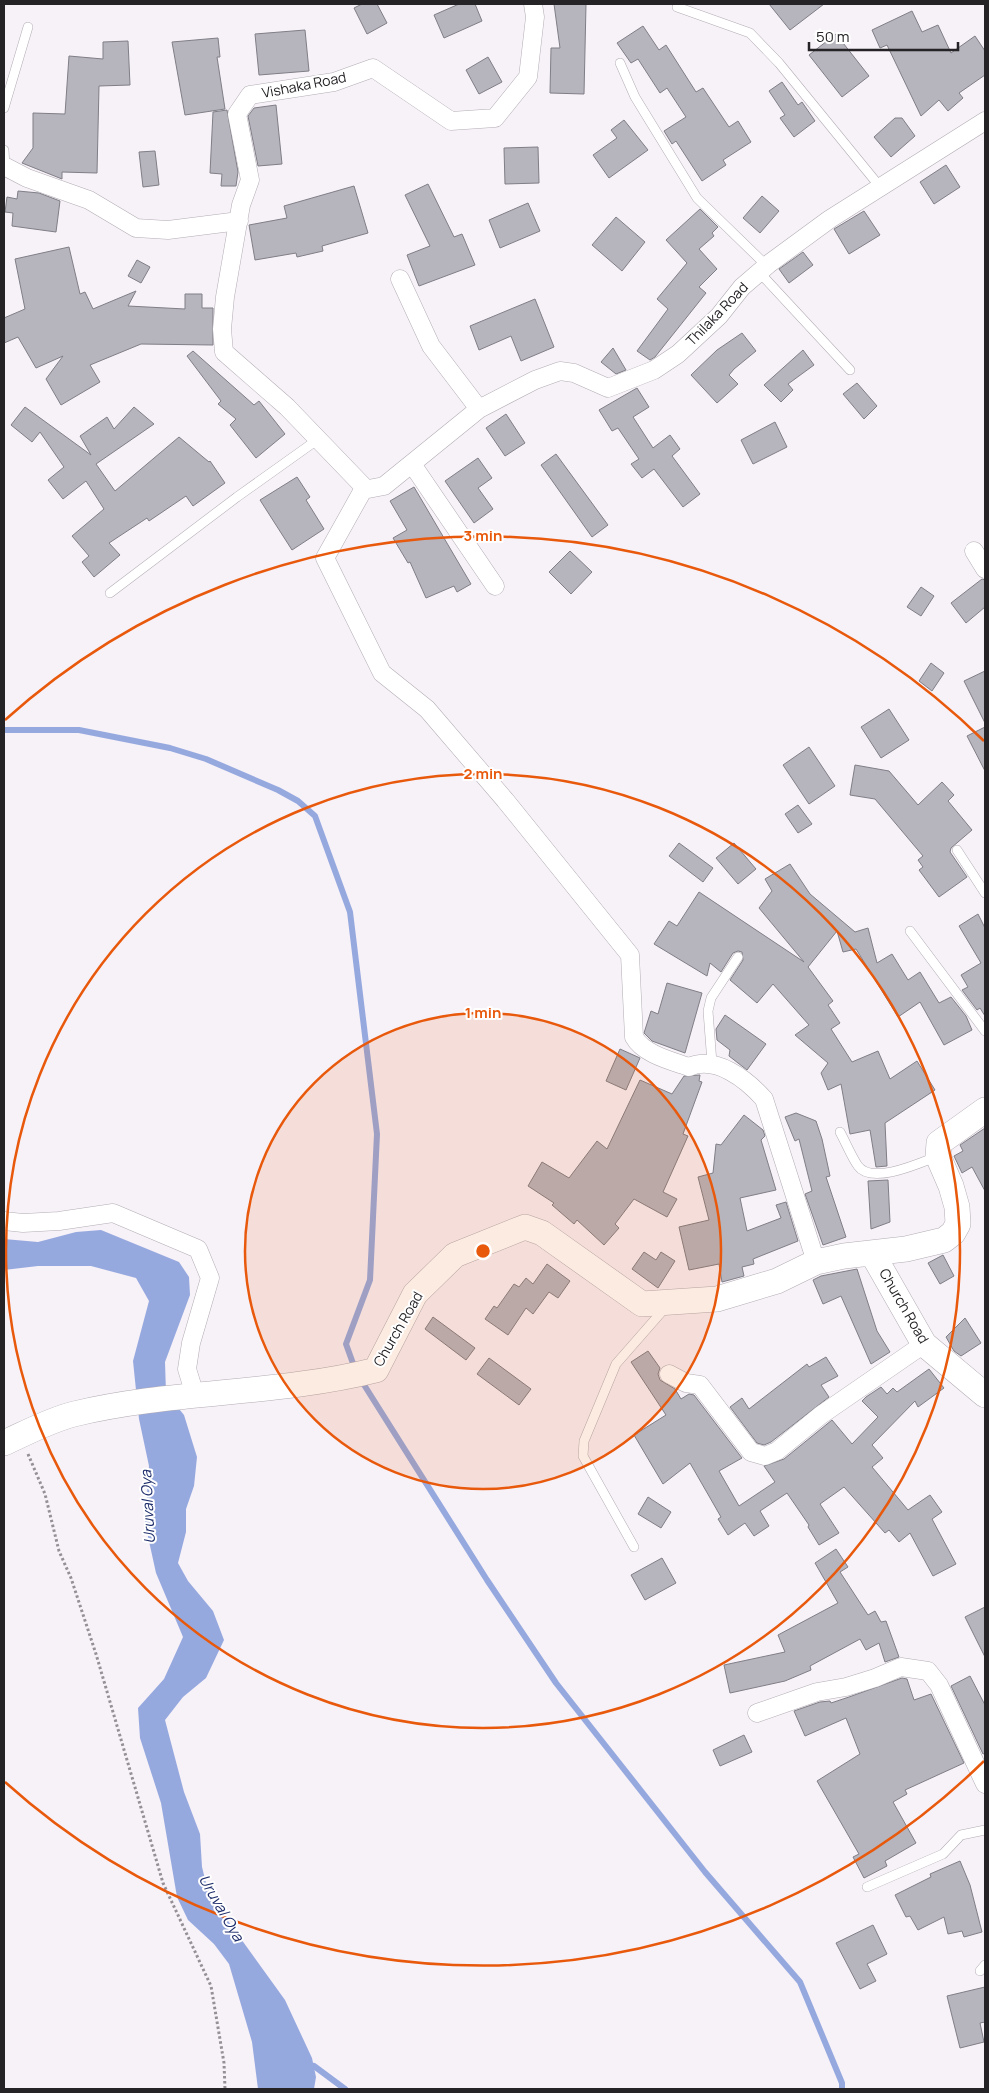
<svg xmlns="http://www.w3.org/2000/svg" width="989" height="2093" font-family="Manrope,sans-serif">
<style>
.water{fill:#96a9df}
.lines{fill:none;stroke-linecap:round;stroke-linejoin:round}
.stream{stroke:#96a9df;stroke-width:6}
.building{fill:#b6b4bd;stroke:#807e86}
.lane-casing{stroke:#b3adb4;stroke-width:10}
.street-casing{stroke:#b3adb4;stroke-width:19}
.secondary-casing{stroke:#b3adb4;stroke-width:26}
.path{stroke:#959095;stroke-width:3;stroke-dasharray:2.5 2.5;stroke-linecap:butt}
.lane{stroke:#fff;stroke-width:9}
.street{stroke:#fff;stroke-width:18}
.secondary{stroke:#fff;stroke-width:25}
.ring{fill:none;stroke:#e8590c;stroke-width:2.5}
.labels{text-anchor:middle;stroke-width:4;stroke-linejoin:round;paint-order:stroke}
.street-label{font-size:14px;fill:#262326;stroke:#fff}
.water-label{font-size:15px;font-style:italic;fill:#1e2d6b;stroke:#fff}
.centre{fill:#e8590c;stroke:#fff;stroke-width:2.5}
.ring-label{font-size:15px;text-anchor:middle;font-weight:bold;fill:#e8590c;stroke:#fff;stroke-width:4;stroke-linejoin:round;paint-order:stroke}
</style>
<rect width="100%" height="100%" fill="#f7f1f8"/>
<!-- water -->
<path class="water" d="M101,1230L179,1262L189,1277L190,1295L165,1362L166,1393L184,1415L197,1457L194,1486L186,1509V1532L178,1563L188,1581L213,1611L224,1640L206,1678L183,1697L165,1720L184,1792L200,1834L202,1867L207,1887L218,1907L285,2000L312,2058L316,2077L314,2089H258L252,2042L229,1964L214,1944L188,1920L177,1897L161,1803L140,1738L138,1708L164,1679L183,1637L156,1573L145,1523L149,1466L139,1419L133,1361L149,1301L136,1278L91,1266H38L4,1270V1239L38,1242L76,1232Z"/>
<g class="lines">
<!-- stream -->
<path class="stream" d="M4,730H79L170,748L206,759L278,790L298,801L315,816L350,912L377,1134L370,1280L346,1344L355,1369
M361,1380L487,1580L556,1683L705,1872L800,1982L842,2083V2089
M314,2066L345,2089"/>
</g>
<!-- building -->
<path class="building" d="M362,4H377L387,23L367,34L354,8Z
M459,4H475L482,21L444,38L434,15Z
M554,4H586L584,94L550,93L551,48H560Z
M769,4H824L790,30Z
M912,11L922,32L938,25L951,53L975,36L985,51V75L959,93L963,98L948,111L939,100L921,116L887,45L880,48L872,30Z
M643,26L659,50L666,45L696,92L703,88L729,127L738,121L751,142L723,160L726,165L702,181L676,141L672,144L664,131L686,117L667,88L660,93L638,59L631,63L617,43Z
M305,30L309,71L259,75L255,34Z
M836,34L869,76L842,97L809,55Z
M218,38L220,57H217L225,109L185,115L172,42Z
M128,41L130,85L99,86L97,173L62,172V179L22,163L33,148V113L65,114L69,56L103,59V42Z
M488,57L502,82L479,94L466,70Z
M782,82L798,105L802,102L815,121L794,137L780,118L785,115L769,91Z
M276,105L282,164L258,166L248,116L254,108Z
M227,110L238,172L236,186H221L222,174L210,173L213,112Z
M895,118H902L915,136L891,157L874,137Z
M624,120L648,150L609,178L593,155L617,138L611,130Z
M538,147L539,183L505,184L504,148Z
M155,151L159,185L143,187L139,152Z
M946,165L960,187L934,204L920,182Z
M428,184L454,237L462,234L475,265L419,286L407,255L430,246L405,195Z
M354,186L368,233L322,246L323,251L297,257L296,253L255,260L249,225L287,218L284,206Z
M18,191L39,193L60,201L56,232L12,226L13,213L5,212L7,197L17,199Z
M762,196L779,211L760,233L743,218Z
M528,203L540,231L500,248L489,220Z
M700,209L718,227L712,233L714,236L699,249L717,269L699,287L706,293L655,357L650,360L637,351L668,309L657,299L687,263L666,240Z
M864,211L880,235L849,254L834,229Z
M616,217L645,242L622,271L592,245Z
M69,247L80,294L85,292L93,309L136,291L128,306L185,309V294H202V308H213V345L141,344L90,365L100,382L61,405L46,379L63,356L36,368L18,337L4,343V318L25,309L15,259Z
M803,252L813,265L789,283L779,269Z
M137,260L150,267L141,283L128,276Z
M535,299L554,347L521,361L511,336L479,350L470,326Z
M742,333L756,351L734,369L729,375L738,384L717,403L691,375L717,350Z
M613,348L626,370L616,374L601,362Z
M803,350L814,365L788,384L793,390L781,402L764,385Z
M193,351L254,405L259,401L285,434L256,458L230,425L236,419L218,404L221,401L187,356Z
M857,383L877,406L864,419L843,394Z
M637,388L649,407L633,417L653,448L670,435L680,449L672,456L700,494L683,507L654,469L642,478L631,464L639,459L618,428L612,431L599,410Z
M25,407L91,455L80,436L107,417L114,429L134,407L154,424L96,464L115,491L179,437L209,462L210,461L225,483L193,506L186,496L149,521L147,518L109,543L120,555L94,577L82,562L89,556L72,536L104,509L86,481L63,499L48,480L64,467L40,432L32,442L11,425Z
M506,414L525,443L505,456L486,428Z
M775,422L787,447L753,464L741,440Z
M556,454L608,525L592,537L541,465Z
M478,458L492,478L478,488L493,509L474,523L445,481Z
M297,477L310,497L306,500L324,529L292,550L260,500Z
M414,487L471,584L457,592L454,586L426,598L410,562L408,563L393,538L407,530L390,501Z
M570,551L592,572L571,594L549,572Z
M982,579L985,580V607L966,623L951,603Z
M921,587L934,596L921,616L907,607Z
M931,663L944,673L932,691L919,681Z
M985,671V723L964,681Z
M889,709L909,740L881,758L861,727Z
M985,727V771L967,736Z
M809,747L835,786L809,804L783,765Z
M855,765L889,771L918,805L942,782L954,795L948,801L972,830L951,848L950,852L967,877L939,897L919,870L923,867L918,860L923,856L875,799L850,795Z
M798,805L812,824L798,833L785,814Z
M679,843L713,868L703,882L669,856Z
M734,843L756,869L738,884L716,858Z
M790,864L810,894L855,932L868,928L877,963L892,954L908,980L920,972L939,1003L951,997L966,1016L972,1030L944,1045L920,1002L898,1017L856,949L843,952L837,931L808,967L833,1001L828,1005L840,1023L831,1029L852,1062L878,1051L890,1079L917,1061L935,1090L885,1123L887,1166L876,1167L870,1130L850,1134L841,1084L828,1090L821,1073L828,1063L795,1035L809,1025L773,984L757,1003L730,980L743,960L742,952L738,951L733,953L721,972L710,963L707,976L654,944L669,921L677,926L699,892L804,962L759,908L772,891L765,879Z
M978,914L985,928V1016L980,1008L977,1010L962,990L968,987L961,975L981,963L959,926Z
M667,983L702,993L685,1053L652,1041L644,1033L651,1011L658,1014Z
M725,1015L766,1044L747,1070L729,1056L730,1050L717,1040L716,1029Z
M620,1049L640,1058L626,1090L606,1081Z
M700,1075L699,1081L702,1082L683,1134L688,1136L663,1192L677,1199L667,1217L634,1199L615,1224L619,1228L604,1245L577,1220L574,1224L552,1205L554,1203L528,1186L542,1162L569,1178L597,1141L607,1149L640,1080L672,1094L684,1076Z
M796,1113L816,1121L822,1139L830,1176L826,1177L846,1237L823,1245L805,1194L812,1191L799,1139L795,1141L785,1117Z
M744,1115L763,1130L765,1136L761,1140L776,1190L740,1198L747,1231L781,1218L776,1205L786,1202L798,1241L753,1259L754,1264L742,1267L744,1276L722,1282L719,1264L689,1270L679,1227L709,1220L698,1177L713,1173L716,1144L721,1145Z
M985,1128V1191L972,1167L962,1173L954,1156L963,1151L960,1145Z
M888,1180L890,1222L871,1229L868,1181Z
M644,1252L656,1260L661,1252L675,1261L658,1288L632,1269Z
M943,1255L954,1276L940,1284L928,1263Z
M547,1264L570,1281L558,1298L549,1292L533,1314L526,1308L508,1335L485,1319L494,1306L497,1308L514,1284L519,1287L526,1278L533,1284Z
M857,1269L877,1331L890,1352L871,1364L841,1296L823,1304L813,1280L821,1276Z
M433,1317L475,1348L466,1360L425,1329Z
M965,1318L981,1343L961,1356L954,1351L946,1337Z
M648,1351L660,1368L658,1374L660,1380L675,1389L681,1399L689,1394L694,1395L742,1458L719,1471L739,1506L775,1482L764,1466L784,1459L832,1420L852,1444L878,1417L862,1401L866,1397L881,1387L887,1394L893,1388L897,1392L929,1369L944,1388L918,1407L915,1401L872,1445L883,1458L872,1467L908,1510L930,1495L942,1512L932,1519L956,1564L933,1576L910,1533L899,1542L889,1530L885,1533L844,1487L820,1504L839,1533L819,1545L808,1527L809,1525L787,1493L760,1511L769,1526L754,1536L745,1523L728,1535L718,1519L721,1517L690,1463L663,1484L634,1435L666,1415L631,1362Z
M826,1357L838,1376L821,1385L829,1397L771,1442L764,1445L757,1443L730,1407L742,1398L749,1409L807,1364L809,1367Z
M489,1358L531,1389L519,1405L477,1374Z
M648,1497L671,1512L661,1528L638,1514Z
M836,1549L848,1567L840,1572L868,1615L875,1611L881,1622L886,1621L899,1657L885,1662L879,1643L866,1650L860,1639L810,1666L811,1670L785,1681L730,1693L724,1665L785,1652L778,1635L838,1603L815,1563Z
M662,1558L676,1583L645,1600L631,1575Z
M985,1607V1657L965,1617Z
M970,1676L985,1705V1753L983,1754L951,1686Z
M902,1678L907,1679L914,1700L931,1694L964,1763L905,1790L907,1794L893,1802L916,1843L885,1861L887,1866L864,1878L853,1857L859,1854L817,1781L860,1754L846,1718L805,1736L794,1711L820,1702L830,1701L831,1703L849,1697Z
M744,1735L752,1752L720,1766L713,1750Z
M960,1861L970,1885L982,1932L964,1937L962,1931L948,1934L944,1917L918,1930L910,1916L906,1917L895,1895L931,1877L930,1874Z
M873,1925L887,1954L867,1964L876,1981L860,1989L836,1943Z
M985,1987V2022L980,2023L984,2042L960,2048L947,1996Z"/>
<g class="lines">
<defs>
<path id="lane" d="M677,7L750,33L779,63L881,188
M620,63L635,97L697,198L767,266
M4,108L28,27
M4,150L5,167
M759,272L850,370
M110,593L237,497L317,440
M957,850L985,893
M910,931L985,1031
M712,1063L708,1011L711,998L738,957
M840,1132C846,1143 851,1156 858,1166C872,1185 920,1163 938,1156
M634,1547L583,1456L584,1441L616,1364L665,1308
M867,1887L943,1854L961,1835L985,1830
M980,1971L985,1965"/>
<path id="street" d="M533,4L535,17L528,77L495,118L451,121L373,68L334,82L250,95L237,114L250,180L241,205L225,297L222,329L224,352L287,407L365,488L363,490L384,486L479,409L535,380L560,371L574,373L608,388L654,370L678,354L719,316L742,287L770,263L830,219L985,121
M4,166L27,178L89,200L136,228L168,230L239,221
M400,279L431,346L479,409
M412,464L495,586
M363,490L325,558L382,673L427,709L505,800L630,955L634,1037C643,1054 672,1061 689,1067C716,1055 747,1080 764,1099L816,1262
M974,551L985,569
M4,1221L23,1223L59,1221L113,1213L198,1249L210,1278L191,1343L187,1369L195,1395
M669,1374L686,1383L700,1385L751,1452L765,1456L777,1451L821,1415L924,1344
M757,1713L817,1692L846,1687L875,1678L901,1667L928,1671L939,1685L985,1784"/>
<path id="secondary" d="M872,1253L924,1344L985,1395
M4,1443C26,1433 50,1420 74,1414C173,1390 277,1395 376,1370L415,1294L455,1255L525,1227L542,1233L642,1304L717,1299L777,1281L816,1262L844,1256L906,1249L944,1240L953,1233L958,1224L957,1207L951,1186L938,1156L939,1143L985,1110"/>
</defs>
<!-- lane casing -->
<use href="#lane" class="lane-casing"/>
<!-- street casing -->
<use href="#street" class="street-casing"/>
<!-- secondary casing -->
<use href="#secondary" class="secondary-casing"/>
<!-- path -->
<path class="path" d="M28,1454L45,1494L59,1551L71,1578L96,1654L163,1883L211,1986L224,2063L225,2089"/>
<!-- lane -->
<use href="#lane" class="lane"/>
<!-- street -->
<use href="#street" class="street"/>
<!-- secondary -->
<use href="#secondary" class="secondary"/>
</g>
<!-- distance rings -->
<circle cx="483" cy="1251" r="238" fill="#e8590c" fill-opacity=".12"/>
<g class="ring">
<circle cx="483" cy="1251" r="238"/>
<circle cx="483" cy="1251" r="477"/>
<path d="M984 1761A715 715 0 0 1 5 1782M5 720A715 715 0 0 1 984 741"/>
</g>
<g class="labels">
<!-- street labels -->
<g class="street-label">
<text transform="translate(304 85) rotate(-11)" y="5">Vishaka Road</text>
<text transform="translate(717 314) rotate(-46)" y="5">Thilaka Road</text>
<text transform="translate(904 1306) rotate(60)" y="5">Church Road</text>
<text transform="translate(398 1329) rotate(-60)" y="5">Church Road</text>
</g>
<!-- water labels -->
<g class="water-label">
<text transform="translate(148 1507) rotate(-93)" y="5">Uruval Oya</text>
<text transform="translate(221 1908) rotate(60)" y="5">Uruval Oya</text>
</g>
</g>
<circle cx="483" cy="1251" r="8" class="centre"/>
<g class="ring-label">
<text x="483" y="541">3 min</text>
<text x="483" y="779">2 min</text>
<text x="483" y="1018">1 min</text>
</g>
<!-- border -->
<rect width="989" height="2093" fill="none" stroke="#262326" stroke-width="10"/>
<!-- scale -->
<path d="M809 42v8h149v-8" fill="none" stroke="#262326" stroke-width="2.5"/>
<text x="816" y="42" font-size="15" fill="#262326" stroke="#ffffff" stroke-width="4" paint-order="stroke">50 m</text>
</svg>
